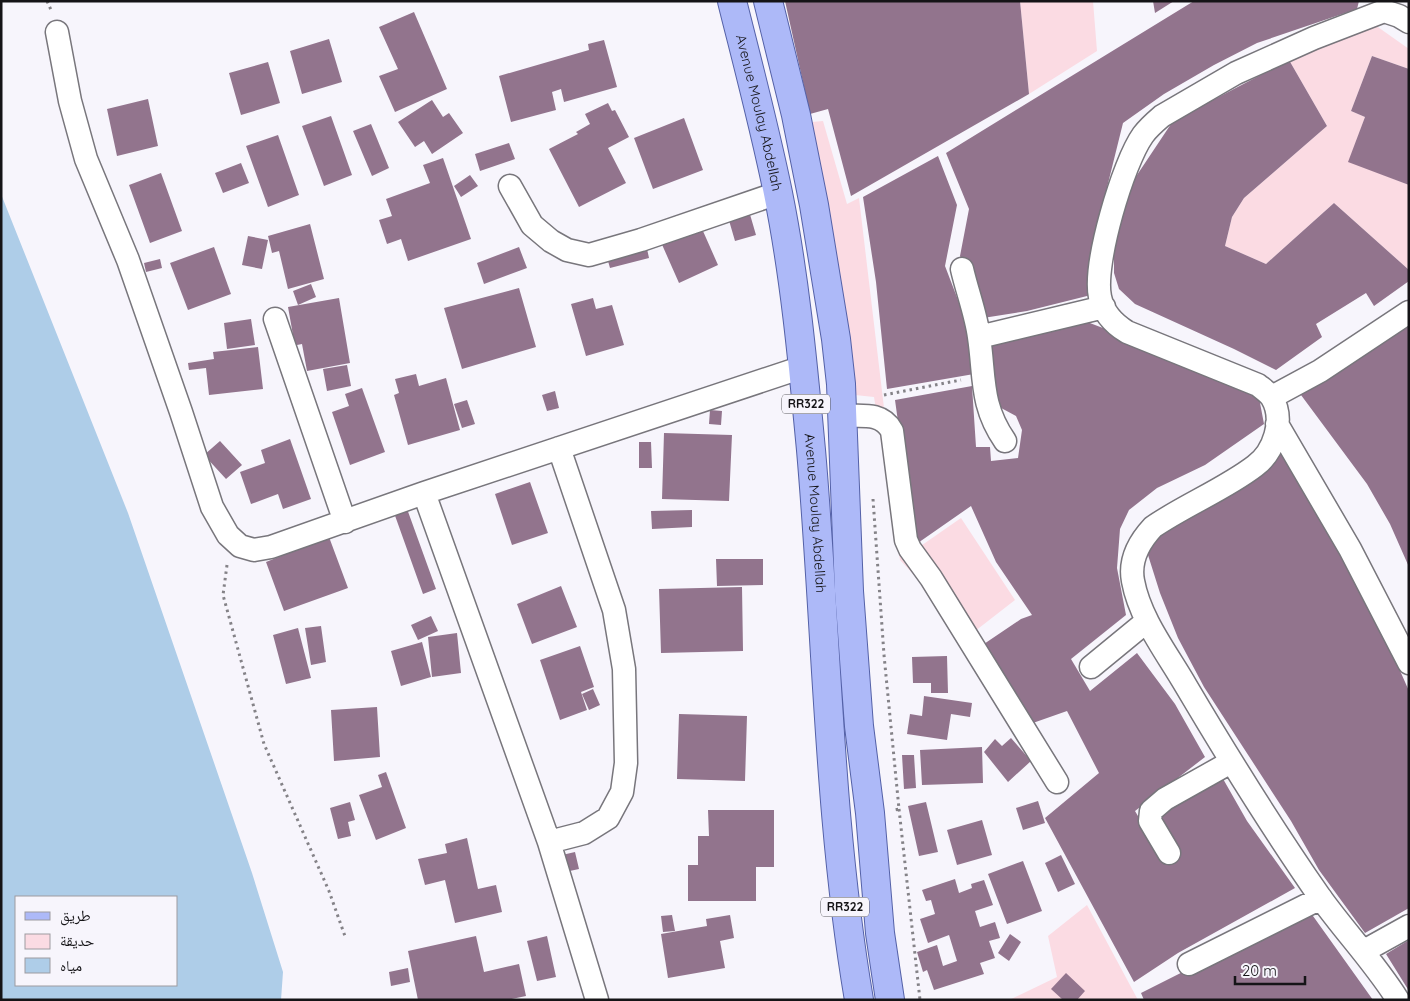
<svg xmlns="http://www.w3.org/2000/svg" width="1410" height="1001" font-family="Quicksand,'Noto Naskh Arabic',sans-serif">
<style>
.green{fill:#fbdbe3}
.water{fill:#aecde8;fill-rule:evenodd}
.building{fill:#92748d}
.lines{fill:none;stroke-linecap:round;stroke-linejoin:round}
.street-casing{stroke:#78767c;stroke-width:25}
.primary-casing{stroke:#5461a7;stroke-width:30}
.path{stroke:#848287;stroke-width:3;stroke-dasharray:2.5 4;stroke-linecap:butt}
.street{stroke:#fff;stroke-width:22}
.primary{stroke:#adb9f8;stroke-width:28}
.labels{text-anchor:middle;stroke-width:5;stroke-linejoin:round;paint-order:stroke}
.shield{fill:#f7f5fc;stroke:#59585c;stroke-width:1}
.shield-label{font-size:12px;font-weight:bold;fill:#151417}
.street-label{font-size:14px;fill:#151417;stroke:#f7f5fc}
</style>
<rect width="100%" height="100%" fill="#f7f5fc"/>
<!-- green -->
<path class="green" d="M1020,1H1093L1097,51L1029,94Z
M1375,25L1409,49V69L1372,56L1351,111L1365,117L1349,161L1409,185V270L1334,203L1266,264L1225,246L1232,217L1244,198L1327,126L1289,60Z
M823,121L847,204L859,198L902,559L961,518L1015,600L970,635L900,560L874,397L855,395L812,122Z
M1087,905L1138,1000H1009L1057,977L1048,936Z"/>
<!-- water -->
<path class="water" d="M1,194L128,513L252,873L283,972L281,1000H1ZM16,897H176V985H16Z"/>
<!-- building -->
<path class="building" d="M785,1H1020L1029,94L851,196L828,109L810,114Z
M1153,1H1174L1155,13Z
M1194,1H1359L1357,9L1257,43L1214,65L1164,94L1123,123L1093,244L1091,295L1027,311L983,318L960,256L969,209L946,153Z
M414,12L447,89L395,112L379,76L398,69L379,27Z
M329,39L342,82L302,94L290,51Z
M604,40L617,87L564,102L561,89L552,92L556,110L511,122L499,76L589,50L588,44Z
M1372,56L1409,69V185L1348,162L1365,117L1351,111Z
M1289,60L1327,126L1244,198L1232,217L1225,246L1266,264L1334,203L1409,270V281L1374,306L1366,293L1316,324L1322,337L1276,370L1234,349L1135,304L1119,289L1114,273V235L1135,178L1173,121Z
M268,62L280,103L241,115L229,73Z
M148,99L158,146L117,156L107,109Z
M432,100L443,117L449,113L463,133L432,154L424,141L415,147L398,122Z
M608,103L612,111L615,110L629,137L608,148L626,183L579,207L549,149L578,134L576,132L590,124L585,114Z
M331,116L352,175L324,186L302,126Z
M684,118L703,170L653,189L634,138Z
M371,124L389,168L372,176L353,131Z
M278,135L299,195L268,207L246,146Z
M509,143L515,159L480,171L475,154Z
M938,156L957,205L945,266L971,334L974,374L887,389L876,282L863,197Z
M443,158L471,239L408,261L401,239L387,244L379,220L392,216L386,199L430,183L423,165Z
M241,163L249,183L223,193L215,173Z
M161,173L182,231L150,243L129,185Z
M470,175L478,186L461,197L454,186Z
M749,211L756,235L735,241L728,217Z
M699,222L718,265L679,283L660,240Z
M310,224L324,279L288,289L279,251L272,253L268,236Z
M248,236L268,240L262,269L242,265Z
M646,244L649,258L610,268L606,254Z
M214,247L231,294L188,310L170,263Z
M519,247L527,268L484,284L477,263Z
M160,259L162,268L146,272L144,263Z
M311,284L316,297L298,305L293,291Z
M519,288L536,347L462,369L444,308Z
M339,298L350,363L307,371L302,344L287,347L285,336L293,335L288,307Z
M593,298L596,309L612,305L624,345L586,356L571,304Z
M1409,316V567L1390,524L1367,484L1301,395Z
M251,319L255,345L227,349L224,323Z
M1082,320L1257,387L1264,424L1205,465L1157,488L1129,510L1120,529L1117,568L1126,615L1071,659L1090,691L1137,653L1175,704L1205,757L1135,811L1167,865L1181,856L1156,816L1218,770L1247,821L1295,888L1178,953L1134,982L1045,818L1099,773L1067,711L1030,724L981,646L1021,619L1032,615L996,562L971,506L915,545L895,400L972,386L976,447H990L991,461L1018,458L1022,430L1016,416L990,402L988,338Z
M258,347L263,389L209,395L206,368L189,370L188,363L214,359L213,352Z
M347,365L351,386L327,391L323,369Z
M416,374L419,386L446,378L460,430L408,445L394,395L399,393L395,379Z
M362,388L385,452L350,465L332,412L349,406L345,394Z
M555,391L559,408L547,411L542,395Z
M467,400L475,424L462,428L454,404Z
M710,410L722,411L721,425L709,424Z
M664,433L732,435L729,501L662,499Z
M290,439L311,499L283,509L278,494L251,504L240,472L265,463L261,450Z
M220,441L242,465L226,479L204,455Z
M639,442H651L652,468H639Z
M1286,452L1386,639L1409,691V908L1365,933L1319,870L1291,821L1204,687L1178,638L1160,593L1148,555L1152,530L1219,487Z
M530,482L548,533L512,545L495,494Z
M406,506L436,589L423,594L393,510Z
M692,510V527L652,529L651,511Z
M329,537L348,588L284,611L266,562Z
M716,559H763V585L717,586Z
M561,586L577,627L532,644L517,604Z
M742,587L743,651L661,653L659,589Z
M431,616L438,631L418,640L411,625Z
M321,626L326,662L311,665L305,628Z
M298,628L311,678L286,684L273,635Z
M457,633L461,673L432,677L428,637Z
M422,642L431,677L401,686L391,651Z
M580,646L594,687L581,692L587,710L560,720L540,660Z
M947,656L948,693H931V683H913L912,657Z
M593,689L600,705L589,710L582,694Z
M924,696L972,703L970,717L951,714L947,740L907,734L910,714L922,716Z
M377,707L380,757L334,761L331,710Z
M679,714L747,716L745,781L677,779Z
M1011,738L1031,761L1008,782L984,752L995,739L1002,746Z
M982,747L983,783L922,785L920,750Z
M902,755H914L916,788L904,789Z
M386,772L406,828L376,840L359,795L382,787L378,775Z
M1038,801L1045,823L1023,830L1016,808Z
M350,802L355,820L348,822L351,836L338,839L330,808Z
M926,802L938,852L919,856L908,806Z
M708,810H774V867H756V901H688V865H698V836H709Z
M982,820L992,855L957,865L947,830Z
M467,838L478,889L496,885L502,912L455,923L445,880L425,885L418,859L447,853L445,844Z
M575,852L579,869L565,872L562,855Z
M1061,855L1075,884L1058,892L1045,863Z
M1023,861L1042,911L1007,924L988,874Z
M955,879L959,893L972,888L971,884L984,880L993,905L975,911L980,927L995,922L1000,938L989,941L995,958L980,963L984,974L934,990L927,970L923,972L917,952L937,945L943,966L957,961L949,935L928,943L920,919L935,914L931,900L926,901L922,890Z
M1308,909L1373,1000H1144L1141,993Z
M672,915L675,931L663,932L661,916Z
M730,915L734,938L720,941L725,968L668,978L661,934L707,926L706,919Z
M1010,934L1021,942L1009,961L998,953Z
M476,936L484,972L519,964L526,996L507,1000H418L408,951Z
M547,936L556,977L537,981L527,941Z
M1409,940V991L1386,954Z
M408,968L410,982L391,986L389,972Z
M1066,973L1085,991L1077,1000H1063L1051,989Z"/>
<g class="lines">
<defs>
<path id="street" d="M57,32L70,101L86,159L128,260L181,412L212,507L228,535L240,546L254,550L271,547L424,493L803,367
M510,186L532,225L551,241L567,250L589,255L641,240L778,193
M962,269C967,291 976,314 979,337C985,377 980,405 1005,441
M275,319L345,522
M979,337L1104,307
M1272,397L1320,371L1409,312
M843,416C862,416 882,412 892,431L906,540L910,549L931,578L1057,782
M1277,424L1350,549L1409,663
M424,493L549,842L597,1000
M1091,667L1147,621
M549,842L584,833L608,818L622,792L626,763L624,669L614,610L559,448
M1169,853L1150,821L1151,811L1165,799L1231,762
M1364,951L1409,926
M1189,964L1321,898
M1398,1000C1375,963 1345,932 1320,897C1272,828 1228,757 1186,686C1167,653 1140,619 1133,581C1129,560 1139,542 1153,527C1185,505 1225,489 1255,466C1274,452 1285,420 1272,398C1269,393 1263,389 1258,385L1127,332C1114,324 1103,312 1100,297C1093,264 1123,163 1143,135C1148,128 1155,122 1162,116L1236,73L1314,38L1384,11L1399,16L1409,22"/>
<g id="primary">
<path id="s1" d="M732,1C748,65 765,129 778,193C795,277 803,365 811,450C827,633 828,818 859,1000"/>
<path d="M768,1L796,115L814,205L836,339L841,384L849,591L859,726L870,813L880,933L890,1000"/>
</g>
</defs>
<!-- street casing -->
<use href="#street" class="street-casing"/>
<!-- primary casing -->
<use href="#primary" class="primary-casing"/>
<!-- path -->
<path class="path" d="M47,1L51,10
M884,395L961,380
M873,499L884,655L899,809L894,810
M227,565L223,595L264,744L329,891L346,939
M899,809L920,1000"/>
<!-- street -->
<use href="#street" class="street"/>
<!-- primary -->
<use href="#primary" class="primary"/>
</g>
<g class="labels">
<!-- shield labels -->
<g class="shield">
<rect x="782" y="394.5" width="48" height="19" rx="4"/>
<rect x="821" y="897.5" width="48" height="19" rx="4"/>
</g>
<g class="shield-label">
<text x="806" y="408">RR322</text>
<text x="845" y="911">RR322</text>
</g>
<!-- street labels -->
<g class="street-label">
<text dy="5" stroke="none"><textPath href="#s1" startOffset="115">Avenue Moulay Abdellah</textPath></text>
<text dy="5" stroke="none"><textPath href="#s1" startOffset="520">Avenue Moulay Abdellah</textPath></text>
</g>
</g>
<!-- border -->
<rect width="1410" height="1001" fill="none" stroke="#151417" stroke-width="5"/>
<!-- legend -->
<rect x="15" y="896" width="162" height="90" fill="#f7f5fc" stroke="#9d9ba0"/>
<rect x="25" y="912" width="25" height="8" fill="#adb9f8" stroke="#9d9ba0"/>
<text x="60" y="921" font-size="15" fill="#151417">طريق</text>
<rect x="25" y="934" width="25" height="15" fill="#fbdbe3" stroke="#9d9ba0"/>
<text x="60" y="946" font-size="15" fill="#151417">حديقة</text>
<rect x="25" y="958" width="25" height="15" fill="#aecde8" stroke="#9d9ba0"/>
<text x="60" y="971" font-size="15" fill="#151417">مياه</text>
<!-- scale -->
<path d="M1235 976v8h70v-8" fill="none" stroke="#151417" stroke-width="2.5"/>
<text x="1242" y="976" font-size="15" fill="#151417" stroke="#f7f5fc" stroke-width="4" paint-order="stroke">20 m</text>
</svg>
